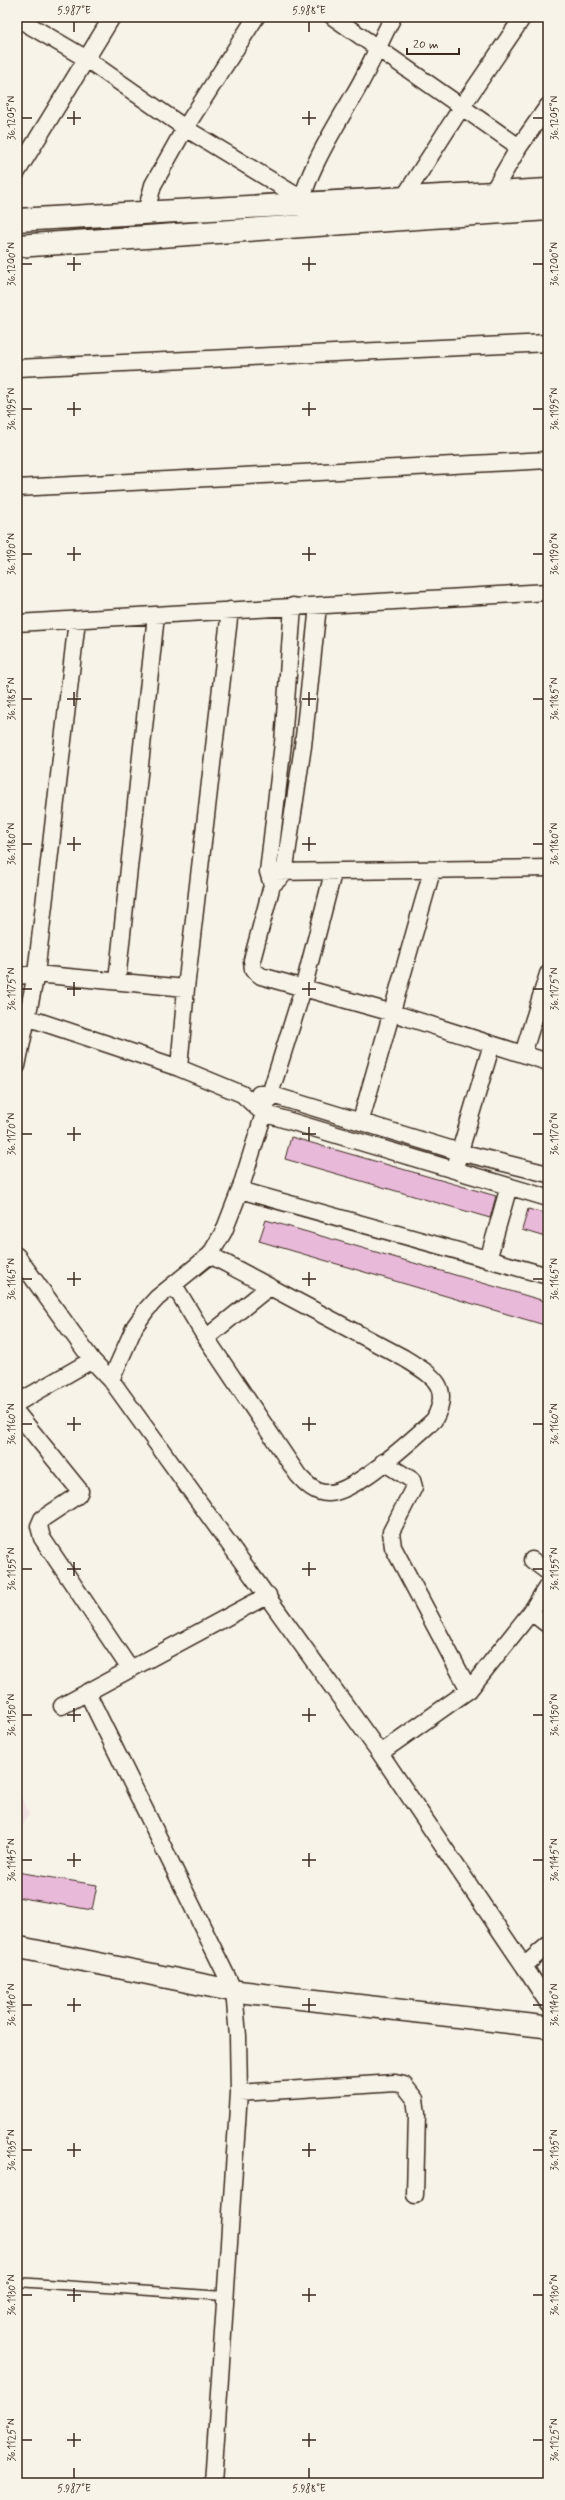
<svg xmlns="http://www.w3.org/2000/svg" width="565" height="2500" font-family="Mynerve,sans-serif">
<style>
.built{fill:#f3e2e4}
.building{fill:#e9b9d9;stroke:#3b2a1e}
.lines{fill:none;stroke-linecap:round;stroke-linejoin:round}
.service-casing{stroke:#3b2a1e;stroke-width:11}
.minor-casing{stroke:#3b2a1e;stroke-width:19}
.tertiary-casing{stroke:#3b2a1e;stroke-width:24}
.secondary-casing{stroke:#3b2a1e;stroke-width:25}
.service{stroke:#f7f3e8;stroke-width:8}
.minor{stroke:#f7f3e8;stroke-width:16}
.tertiary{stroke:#f7f3e8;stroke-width:21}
.secondary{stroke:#f7f3e8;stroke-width:22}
.ticks{fill:none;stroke:#3b2a1e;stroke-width:1.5}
.neatline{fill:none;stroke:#3b2a1e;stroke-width:1.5}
.ticks-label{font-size:10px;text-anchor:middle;fill:#3b2a1e}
</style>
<rect width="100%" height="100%" fill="#f7f3e8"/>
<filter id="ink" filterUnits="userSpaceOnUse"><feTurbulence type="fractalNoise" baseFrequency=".025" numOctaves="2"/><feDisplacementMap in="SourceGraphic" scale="8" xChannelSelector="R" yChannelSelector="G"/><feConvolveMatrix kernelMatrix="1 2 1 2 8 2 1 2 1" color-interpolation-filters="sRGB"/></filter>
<g filter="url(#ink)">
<!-- built -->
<path class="built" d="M17,1788L29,1814L17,1836Z"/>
<!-- building -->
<path class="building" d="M291,1137L496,1196L490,1218L285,1159Z
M528,1209L548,1214V1238L522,1230Z
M266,1220L548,1302V1326L259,1241Z
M17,1872L97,1885L92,1910L17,1897Z"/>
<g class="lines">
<defs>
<path id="service" d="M17,2282L224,2296"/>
<path id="minor" d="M333,17L519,147L548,106
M17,18L85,58L185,128L302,199
M17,172L112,17
M492,193L519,147
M404,197L461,108L523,17
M301,208C304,175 339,121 356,91C370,67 380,41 393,17
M146,212L153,185L185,128L256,17
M17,368L548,343
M17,488L548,460
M293,606L283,743L268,872L272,885L252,960L253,970L261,976L393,1013L548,1062
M17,623L548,592
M274,872L548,868
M272,885L284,874L303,746L318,606
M17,976L36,974L186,988
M117,981L156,615
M17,1014L179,1068L242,1094L263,1113L548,1198
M523,1054L548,974
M17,1066L36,974L77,620
M179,1068L186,988L230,610
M259,1094H269L460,1152L548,1174
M361,1120L432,871
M457,1161L492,1044
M240,1190L548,1276
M17,1256L92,1360L111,1380L380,1753L524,1966L548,1945
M488,1260L509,1186
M174,1285L206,1338L298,1475C306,1484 316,1494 329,1493C356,1492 413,1439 434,1420C453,1385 431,1375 404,1358L210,1255
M206,1338L269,1287
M111,1380L135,1326L147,1309L157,1298L210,1255L224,1231L240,1190L303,989L333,873
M17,1403L92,1360
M17,1413L80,1491L78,1495L42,1519L39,1526L42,1538L130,1669
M383,1462L412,1480L414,1487L391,1532L393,1547L469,1690
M532,1560L548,1572
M531,1612L548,1585
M87,1692L234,1991L238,2036L239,2093L213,2483
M62,1706L268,1595
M380,1753L469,1690L531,1612L548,1625
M524,1966L548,2003
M239,2093L395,2083L404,2085L415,2099L417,2114L415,2195"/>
<path id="tertiary" d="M17,1947L234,1991L548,2027"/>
<path id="secondary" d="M17,220L548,190
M17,246L548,209"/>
</defs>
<!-- service casing -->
<use href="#service" class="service-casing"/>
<!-- minor casing -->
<use href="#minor" class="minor-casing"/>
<!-- tertiary casing -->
<use href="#tertiary" class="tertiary-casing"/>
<!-- secondary casing -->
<use href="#secondary" class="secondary-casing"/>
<!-- service -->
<use href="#service" class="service"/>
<!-- minor -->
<use href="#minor" class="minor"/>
<!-- tertiary -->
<use href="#tertiary" class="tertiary"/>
<!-- secondary -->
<use href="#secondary" class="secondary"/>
</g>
</g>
<!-- ticks -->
<path class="ticks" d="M74,22V32M309,22V32M74,111V125M309,111V125M22,118H32M67,118H81M302,118H316M533,118H543M74,257V271M309,257V271M22,264H32M67,264H81M302,264H316M533,264H543M74,402V416M309,402V416M22,409H32M67,409H81M302,409H316M533,409H543M74,547V561M309,547V561M22,554H32M67,554H81M302,554H316M533,554H543M74,692V706M309,692V706M22,699H32M67,699H81M302,699H316M533,699H543M74,837V851M309,837V851M22,844H32M67,844H81M302,844H316M533,844H543M74,982V996M309,982V996M22,989H32M67,989H81M302,989H316M533,989H543M74,1127V1141M309,1127V1141M22,1134H32M67,1134H81M302,1134H316M533,1134H543M74,1272V1286M309,1272V1286M22,1279H32M67,1279H81M302,1279H316M533,1279H543M74,1417V1431M309,1417V1431M22,1424H32M67,1424H81M302,1424H316M533,1424H543M74,1562V1576M309,1562V1576M22,1569H32M67,1569H81M302,1569H316M533,1569H543M74,1708V1722M309,1708V1722M22,1715H32M67,1715H81M302,1715H316M533,1715H543M74,1853V1867M309,1853V1867M22,1860H32M67,1860H81M302,1860H316M533,1860H543M74,1998V2012M309,1998V2012M22,2005H32M67,2005H81M302,2005H316M533,2005H543M74,2143V2157M309,2143V2157M22,2150H32M67,2150H81M302,2150H316M533,2150H543M74,2288V2302M309,2288V2302M22,2295H32M67,2295H81M302,2295H316M533,2295H543M74,2433V2447M309,2433V2447M22,2440H32M67,2440H81M302,2440H316M533,2440H543M74,2468V2478M309,2468V2478"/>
<!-- margin -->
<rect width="565" height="2500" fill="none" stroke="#f7f3e8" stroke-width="44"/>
<!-- scale -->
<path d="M407 48v6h52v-6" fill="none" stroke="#3b2a1e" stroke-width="2"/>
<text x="413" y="48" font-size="12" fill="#3b2a1e" stroke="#f7f3e8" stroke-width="3" paint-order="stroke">20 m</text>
<rect x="22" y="22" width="521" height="2456" class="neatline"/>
<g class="ticks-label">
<text x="74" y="14">5.987°E</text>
<text x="309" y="14">5.988°E</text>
<text transform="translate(11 118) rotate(-90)" y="4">36.1205°N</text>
<text transform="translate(554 118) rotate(-90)" y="4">36.1205°N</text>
<text transform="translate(11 264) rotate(-90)" y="4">36.1200°N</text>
<text transform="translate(554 264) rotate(-90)" y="4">36.1200°N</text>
<text transform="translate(11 409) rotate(-90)" y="4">36.1195°N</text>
<text transform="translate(554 409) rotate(-90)" y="4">36.1195°N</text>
<text transform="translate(11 554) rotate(-90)" y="4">36.1190°N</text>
<text transform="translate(554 554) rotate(-90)" y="4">36.1190°N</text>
<text transform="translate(11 699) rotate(-90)" y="4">36.1185°N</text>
<text transform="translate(554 699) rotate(-90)" y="4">36.1185°N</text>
<text transform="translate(11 844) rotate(-90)" y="4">36.1180°N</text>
<text transform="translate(554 844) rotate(-90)" y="4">36.1180°N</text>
<text transform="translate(11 989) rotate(-90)" y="4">36.1175°N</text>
<text transform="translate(554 989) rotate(-90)" y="4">36.1175°N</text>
<text transform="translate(11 1134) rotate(-90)" y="4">36.1170°N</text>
<text transform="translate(554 1134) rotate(-90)" y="4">36.1170°N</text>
<text transform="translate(11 1279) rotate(-90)" y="4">36.1165°N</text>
<text transform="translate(554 1279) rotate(-90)" y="4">36.1165°N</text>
<text transform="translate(11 1424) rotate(-90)" y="4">36.1160°N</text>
<text transform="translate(554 1424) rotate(-90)" y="4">36.1160°N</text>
<text transform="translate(11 1569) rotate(-90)" y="4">36.1155°N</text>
<text transform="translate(554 1569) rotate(-90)" y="4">36.1155°N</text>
<text transform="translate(11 1715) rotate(-90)" y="4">36.1150°N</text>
<text transform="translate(554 1715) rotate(-90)" y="4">36.1150°N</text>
<text transform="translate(11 1860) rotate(-90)" y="4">36.1145°N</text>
<text transform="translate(554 1860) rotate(-90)" y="4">36.1145°N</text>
<text transform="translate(11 2005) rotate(-90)" y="4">36.1140°N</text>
<text transform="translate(554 2005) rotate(-90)" y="4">36.1140°N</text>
<text transform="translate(11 2150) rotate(-90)" y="4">36.1135°N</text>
<text transform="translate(554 2150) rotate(-90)" y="4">36.1135°N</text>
<text transform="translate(11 2295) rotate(-90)" y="4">36.1130°N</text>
<text transform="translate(554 2295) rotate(-90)" y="4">36.1130°N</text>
<text transform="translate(11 2440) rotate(-90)" y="4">36.1125°N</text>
<text transform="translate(554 2440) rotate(-90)" y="4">36.1125°N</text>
<text x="74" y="2492">5.987°E</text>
<text x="309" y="2492">5.988°E</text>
</g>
</svg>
